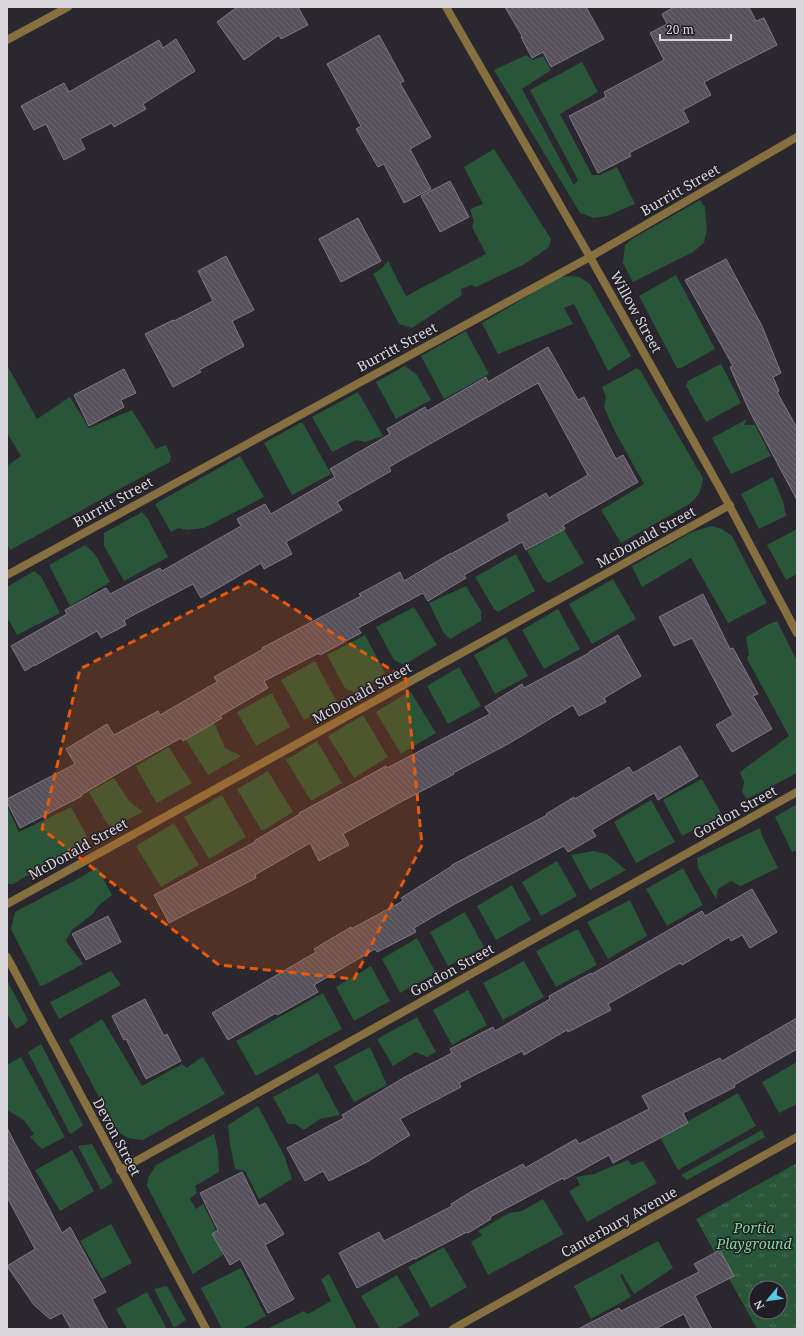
<svg xmlns="http://www.w3.org/2000/svg" width="804" height="1336" font-family="'Noto Serif',serif">
<style>
.grass{fill:#295538}
.park{fill:url(#park-tufts);fill-rule:evenodd}
.building{fill:url(#building-back-hatch);stroke:#7e7a83}
.lines{fill:none;stroke-linecap:round;stroke-linejoin:round}
.minor{stroke:#86703f;stroke-width:8}
.tertiary{stroke:#86703f;stroke-width:8}
.marked{fill:#e8590c;fill-opacity:0.2;stroke:#e8590c;stroke-width:3;stroke-dasharray:8 5;stroke-linejoin:round}
.labels{text-anchor:middle;stroke-width:3;stroke-linejoin:round;paint-order:stroke}
.street-label{font-size:14px;fill:#dbd8dd;stroke:#211d24}
.park-label{font-size:14px;font-style:italic;fill:#7bdc9b;stroke:#211d24}
</style>
<defs>
<pattern id="park-tufts" width="24" height="20" patternUnits="userSpaceOnUse"><rect width="24" height="20" fill="#295538"/><path d="M3 7l-1-3M5 7V3M7 7l1-3M15 17l-1-3M17 17v-4M19 17l1-3" fill="none" stroke="#476d54"/></pattern>
<pattern id="building-back-hatch" width="6" height="6" patternUnits="userSpaceOnUse"><rect width="6" height="6" fill="#56515a"/><path d="M-1 5l2 2M0 0l6 6M5-1l2 2" fill="none" stroke="#6e6971"/></pattern>
</defs>
<rect width="100%" height="100%" fill="#2a272e"/>
<!-- grass -->
<path class="grass" d="M526,55L533,60L543,56L551,70L522,89L574,185L578,180L530,90L582,62L598,92L560,114L592,175H600L617,167L635,204L607,216L594,218L580,213L494,70Z
M494,149L551,239L549,247L525,264L476,287L471,285L461,289L462,295L412,328L399,324L373,274L382,268L388,261L406,296L486,254L472,227L474,221L470,209L483,204L464,167Z
M700,200L705,207L707,230L704,243L693,252L633,282L623,263L625,245L632,239Z
M676,275L715,349L681,368H677L639,296Z
M572,276L579,277L590,284L631,356L608,371L574,304L564,308L573,324L498,354L482,323L560,277Z
M466,331L489,374L444,399L421,356Z
M721,364L741,403L706,422L686,386L688,381Z
M7,365L37,419L70,397L89,428L132,410L156,449L166,445L171,457L170,462C116,490 64,521 10,550L7,544V466L21,456L7,433Z
M405,366L417,375L431,400L396,419L376,382Z
M637,368L640,370L703,478C701,492 699,496 688,505L621,543L601,510L644,484L614,430L604,407L606,397L602,387Z
M358,392L383,436L365,442L356,440L332,452L312,417Z
M747,419L744,425H755L771,456L731,474L712,438Z
M300,423H303L331,474L292,495L264,443Z
M240,456L264,497L204,528L187,530L178,528L171,532L155,504Z
M773,477L783,501L786,516L759,529L741,494Z
M142,512L148,519L168,557L124,581L104,546V533Z
M711,526L722,529L732,536L767,603L728,623L691,558L642,587L632,566L692,532Z
M797,529V574L786,580L767,545Z
M564,530L584,563L549,583L544,580L527,551Z
M85,545L95,554L110,582L70,606L49,565Z
M516,554L535,591L498,612L494,609L475,577Z
M34,571L41,576L60,613L17,635L7,617V587Z
M613,579L636,619L592,644L569,604Z
M466,586L481,611V621L450,639L443,632L429,603Z
M414,607L437,645L404,665L394,660L376,627Z
M558,609L580,649L544,669L522,630Z
M777,621L797,661V773L747,799L742,792L744,782L740,772L789,736L747,659L749,654L746,637L767,625Z
M365,635L385,673L355,693L345,688L327,655Z
M506,637L528,676L495,694L474,655Z
M315,661L337,702L304,720L281,680Z
M459,667L481,706L448,724L427,686Z
M410,691L436,733L401,754L376,712Z
M272,693L290,727L256,746L237,712Z
M363,715L388,757L354,778L328,736Z
M214,722L225,748L241,756L208,775L186,740Z
M317,741L342,783L311,801L286,760Z
M169,747L185,773L192,783L157,803L151,794L136,766Z
M268,771L293,812L262,831L237,789Z
M114,778L129,801L143,812L112,828L106,822L89,792Z
M702,779L722,815L682,836L663,800Z
M222,795L246,837L209,859L184,817Z
M651,800L675,842L636,863L614,822Z
M797,804V850L792,852L775,817Z
M7,806L19,832L71,807L85,832L88,840L13,884H7Z
M174,823L199,865L161,887L136,846Z
M760,828L763,838L778,868L741,886L731,881L718,889L716,899L698,868L697,858Z
M593,851L607,854L626,870L590,890L571,855Z
M557,861L577,896L541,916L522,882Z
M97,867L112,895L98,906L93,914L72,930L66,941L83,964L46,984L40,986L11,929L15,912L83,876Z
M683,868L703,905L667,926L646,889Z
M512,885L531,920L496,940L477,906Z
M630,900L647,936L608,959L587,922Z
M465,912L484,947L448,966L430,932Z
M578,929L597,965L556,987L536,951Z
M417,938L436,973L400,993L382,959Z
M524,961L544,997L503,1020L483,983Z
M371,966L390,1001L354,1021L336,987Z
M111,971L121,985L59,1019L50,1002Z
M7,980L28,1020L25,1024L16,1029L7,1013Z
M468,990L487,1025L452,1045L433,1010Z
M323,993L342,1029L256,1076L236,1041Z
M417,1017L436,1052L427,1057L416,1052L393,1066L377,1039Z
M102,1019L142,1086L182,1064L187,1068L196,1061L203,1057L225,1094L143,1140C129,1139 124,1138 115,1128L69,1040Z
M41,1044L83,1125L77,1130L70,1134L28,1052Z
M370,1047L387,1085L354,1102L334,1066Z
M21,1057L65,1137L42,1149L30,1137L34,1134L24,1120L7,1110V1065Z
M797,1062V1104L779,1113L762,1082Z
M318,1073L340,1115L320,1119L304,1130L295,1124H288L273,1097Z
M738,1093L756,1126L678,1170L660,1137Z
M258,1106L284,1155L292,1179L259,1199L245,1171L235,1169L230,1145L228,1125Z
M762,1130L765,1137L687,1180L681,1175Z
M214,1134L218,1150L219,1172L195,1186L197,1193L190,1199L196,1209L203,1204L214,1225L223,1255L193,1274L147,1186L148,1178L156,1165Z
M92,1144L113,1182L101,1190L78,1146Z
M72,1150L94,1191L60,1211L35,1170Z
M628,1160L632,1165L643,1161L657,1183L587,1222L569,1191L580,1185L576,1177L594,1174Z
M543,1199L564,1234L488,1275L471,1242L482,1235L478,1231L509,1213L522,1211Z
M111,1224L132,1263L102,1279L80,1241Z
M658,1241L673,1268L634,1294L622,1274L620,1275L631,1297L591,1319L574,1286Z
M444,1247L467,1287L431,1308L408,1267Z
M241,1268L266,1316L242,1329H222L201,1288Z
M329,1274L357,1329H267L304,1311L308,1314L331,1301L321,1279Z
M397,1275L420,1315L396,1329H380L361,1296Z
M167,1286L186,1320L174,1328L154,1289Z
M147,1292L167,1329H127L116,1309Z"/>
<!-- park -->
<path class="park" d="M797,1163V1329H757L696,1219ZM756,1288H780V1312H756Z"/>
<!-- building -->
<path class="building" d="M237,7H298L308,25L281,39L279,35L244,60L217,22Z
M505,7H586L604,39L551,67L543,52L532,58L521,37L522,36Z
M674,7H749L756,21L764,18L777,45L704,82L711,95L683,110L689,122L629,153L631,156L598,173L569,116L606,97L604,92L664,60L650,33L667,24L662,14Z
M379,35L404,81L400,83L431,137L410,149L431,189L404,203L384,164L378,167L356,129L361,126L327,64Z
M176,39L195,71L143,104L146,109L114,127L112,123L80,139L85,149L64,160L46,124L34,130L21,106L64,83L69,92L159,40L163,48Z
M450,181L469,217L440,232L421,196Z
M358,218L381,261L341,282L319,239Z
M226,256L254,310L232,321L244,346L199,370L201,372L173,387L145,334L173,320L174,321L213,301L198,271Z
M726,259L762,326L781,373L773,377L779,391L777,392L797,428V500L749,410L730,367L733,366L685,280Z
M548,347L578,400L584,397L616,459L623,455L638,482L563,525L565,529L526,550L522,542L464,575L466,578L428,601L423,593L358,628L361,633L320,655L319,653L264,681L268,688L220,716L222,718L183,741L181,738L132,765L81,795L82,796L20,828L7,802V799L75,764L66,749L107,724L114,735L158,711L160,715L217,682L214,677L263,649L262,648L361,596L359,594L400,572L404,581L451,553V554L510,521L507,515L546,493L549,498L588,475L538,383L389,467L391,471L337,502L342,510L286,542L292,554L264,569L261,563L201,598L193,584L124,620L126,625L101,638L97,631L34,666V665L25,671L11,646L67,614L65,610L106,588L110,594L160,568L162,571L241,526L237,519L265,504L271,514L335,477L330,469L390,434L387,429L425,407L427,411L486,377L488,382Z
M124,369L136,393L121,400L124,407L89,426L74,395Z
M703,594L730,649L733,648L758,694L753,696L772,729L732,752L716,725L733,715L692,638L674,646L659,617Z
M618,635L641,676L604,698L606,702L579,716L573,705L508,744L453,773L454,774L397,804L343,834L349,845L319,861L310,843L255,875L256,878L169,923L154,895L255,842L254,841L300,814L299,813L386,766L387,768L490,714L485,707L522,684L524,688L589,653V652Z
M680,746L698,776L658,800L654,793L592,830L596,836L568,852L564,846L453,905L414,928L416,932L377,952L375,949L314,985L318,992L277,1015L276,1013L228,1040L212,1013L316,952L314,949L351,927V929L403,901L401,898L452,866V865L547,815L546,814L574,797L575,799L629,767L633,773Z
M752,889L777,932L750,948L742,935L731,941L729,937L682,965L680,963L608,1004L611,1010L568,1032L567,1030L524,1055L522,1051L459,1083L461,1087L400,1119L410,1135L367,1162L329,1181L323,1171L305,1181L287,1148L344,1118L342,1115L403,1078L452,1053L450,1049L493,1027L495,1031L550,999L549,996L591,973L592,974L702,911L705,916Z
M108,916L121,942L86,960L72,934Z
M145,999L164,1036L167,1034L181,1061L146,1079L126,1039L124,1040L112,1016Z
M797,1018V1049L734,1085L735,1087L683,1113L688,1123L613,1163L609,1155L564,1180L563,1178L490,1217L491,1219L468,1233L467,1232L415,1259V1258L357,1288L339,1253L379,1232L384,1241L452,1206L451,1204L474,1190L523,1164L525,1168L576,1139L579,1144L649,1109L642,1096L720,1058L722,1061Z
M7,1128L62,1233L70,1227L106,1292L92,1299L108,1329H71L62,1313L50,1319L34,1305L7,1266L35,1249L7,1197Z
M242,1172L259,1206L265,1203L284,1234L265,1245L294,1299L268,1313L240,1259L230,1265L212,1234L218,1230L200,1193Z
M720,1250L734,1276L695,1296L712,1329H691L684,1314L655,1329H578L619,1308L621,1311L699,1272L694,1264Z"/>
<g class="lines">
<!-- minor -->
<path class="minor" d="M446,7L590,257L721,490L797,633
M7,40L68,7
M7,904L730,505
M120,1170L797,792
M453,1329L797,1137"/>
<!-- tertiary -->
<path class="tertiary" d="M7,575L590,257L797,137
M7,957L206,1329"/>
</g>
<!-- marked area -->
<path class="marked" d="M250,581L406,679L422,845L354,979L219,965L42,829L80,669Z"/>
<g class="labels">
<!-- street labels -->
<g class="street-label">
<text transform="translate(680 190) rotate(-30)" y="5">Burritt Street</text>
<text transform="translate(636 312) rotate(61)" y="5">Willow Street</text>
<text transform="translate(397 347) rotate(-28)" y="5">Burritt Street</text>
<text transform="translate(113 502) rotate(-29)" y="5">Burritt Street</text>
<text transform="translate(646 537) rotate(-29)" y="5">McDonald Street</text>
<text transform="translate(362 693) rotate(-29)" y="5">McDonald Street</text>
<text transform="translate(735 812) rotate(-29)" y="5">Gordon Street</text>
<text transform="translate(78 849) rotate(-29)" y="5">McDonald Street</text>
<text transform="translate(452 970) rotate(-29)" y="5">Gordon Street</text>
<text transform="translate(117 1137) rotate(62)" y="5">Devon Street</text>
<text transform="translate(619 1222) rotate(-29)" y="5">Canterbury Avenue</text>
</g>
<!-- park labels -->
<g class="park-label">
<text x="754" y="1233">Portia<tspan x="754" dy="16">Playground</tspan></text>
</g>
</g>
<!-- border -->
<rect width="804" height="1336" fill="none" stroke="#dbd8dd" stroke-width="16"/>
<!-- north arrow -->
<g transform="translate(768 1300) rotate(241)"><circle r="19" fill="#211d24" stroke="#6b686e"/>
<path d="M0-3L7 15L0 10L-7 15Z" fill="#57c9e2"/>
<text y="-6" font-size="11" font-weight="bold" text-anchor="middle" fill="#dbd8dd">N</text>
</g>
<!-- scale -->
<path d="M660 34v6h71v-6" fill="none" stroke="#dbd8dd" stroke-width="2"/>
<text x="666" y="34" font-size="12" fill="#dbd8dd" stroke="#211d24" stroke-width="3" paint-order="stroke">20 m</text>
</svg>
